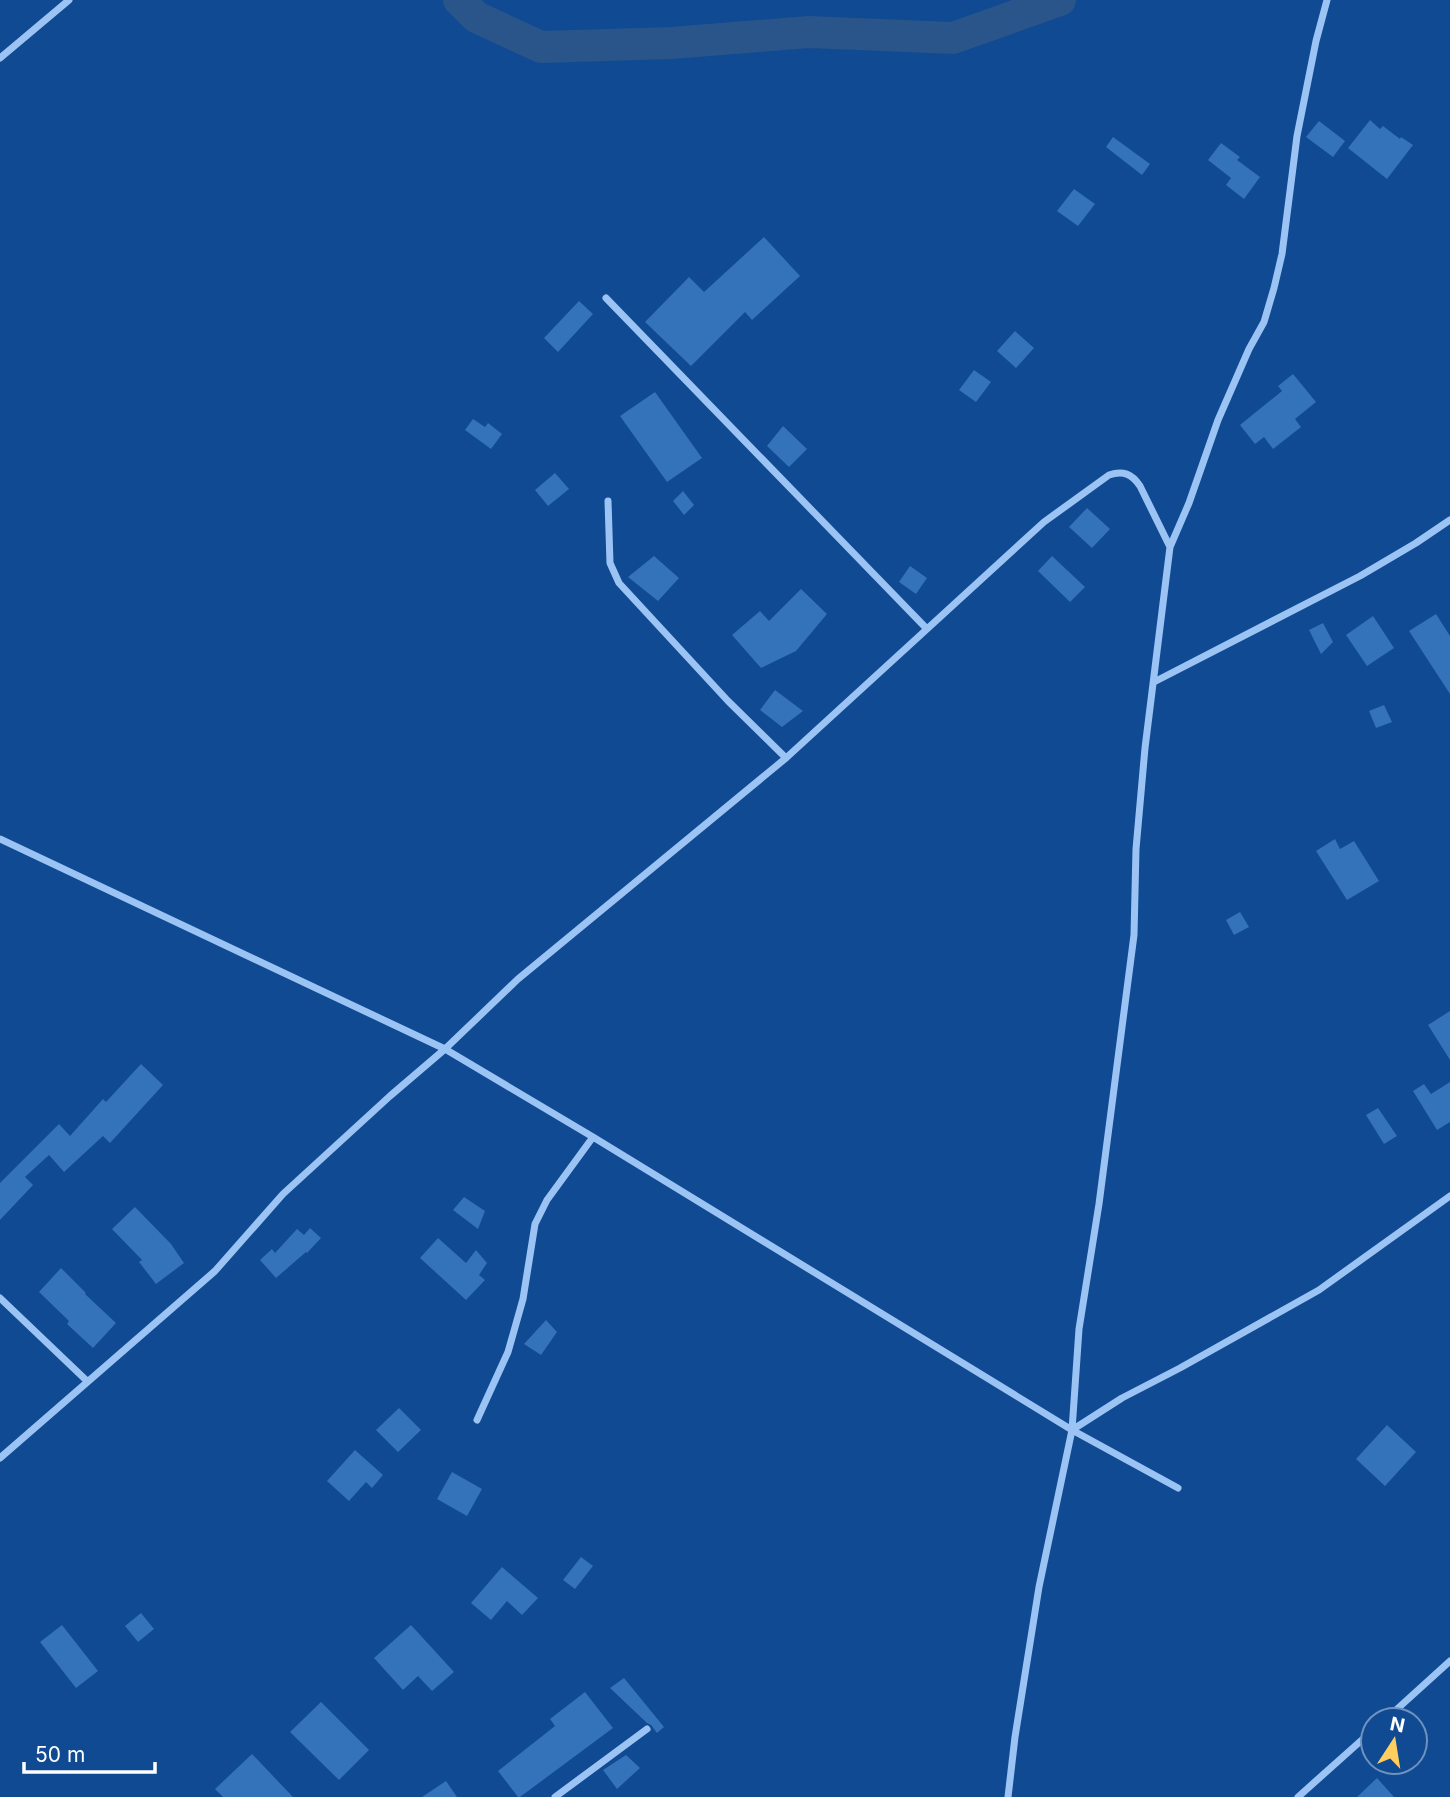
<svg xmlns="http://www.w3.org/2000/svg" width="1450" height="1797" font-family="Inter,sans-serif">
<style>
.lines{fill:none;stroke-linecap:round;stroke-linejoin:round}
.river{stroke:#29558a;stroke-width:32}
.building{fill:#3472ba}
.minor{stroke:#9bc4f4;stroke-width:7}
</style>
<rect width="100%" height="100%" fill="#0f4a93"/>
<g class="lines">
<!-- river -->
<path class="river" d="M459,0L476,17L541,47L671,43L809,32L953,38L1060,0"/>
</g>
<!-- building -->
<path class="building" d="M1370,120L1380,129L1383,126L1400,139L1401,137L1413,145L1387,179L1348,148Z
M1319,121L1345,141L1333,157L1306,137Z
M1113,137L1150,164L1142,175L1106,147Z
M1221,143L1240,157L1237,160L1260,177L1244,199L1226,185L1231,178L1208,160Z
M1074,189L1095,204L1078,226L1057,211Z
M764,237L800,276L752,320L745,312L691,366L645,322L689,277L704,292Z
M579,301L593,314L558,352L544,338Z
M1015,331L1034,348L1016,368L997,351Z
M974,370L991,382L976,402L959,390Z
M1293,374L1316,402L1295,419L1301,427L1273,449L1264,437L1255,444L1240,425L1282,391L1278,386Z
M655,392L702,458L667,482L620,416Z
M473,419L485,427L488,423L502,434L491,449L465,430Z
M783,426L807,449L789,467L767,446Z
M555,473L569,489L548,506L535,490Z
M683,491L694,505L684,515L673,501Z
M1087,508L1110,529L1092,548L1069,527Z
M654,556L679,578L658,601L628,577Z
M1052,556L1085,587L1070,602L1038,571Z
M910,566L927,578L916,594L899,582Z
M801,589L827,614L796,651L761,668L732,635L760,611L769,621Z
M1436,614L1450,636V694L1409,631Z
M1373,616L1394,648L1367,666L1346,635Z
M1323,623L1333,642L1321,654L1309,630Z
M775,690L803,711L782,727L760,710Z
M1384,705L1392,722L1376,728L1369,711Z
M1335,839L1340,849L1354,841L1379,881L1347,900L1316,851Z
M1240,912L1249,927L1234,935L1226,920Z
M1450,1011V1060L1428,1025Z
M141,1064L163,1085L110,1143L103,1136L64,1172L49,1155L25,1177L33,1185L0,1220V1183L59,1124L70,1136L103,1099L106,1102Z
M1450,1082V1122L1437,1130L1413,1091L1424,1084L1431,1094Z
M1378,1108L1397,1136L1384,1144L1366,1115Z
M464,1197L485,1211L478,1229L453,1210Z
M135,1207L171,1244L184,1263L156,1284L139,1262L142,1260L112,1229Z
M310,1228L321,1238L307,1253L306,1252L276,1278L260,1260L272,1249L275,1253L297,1229L304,1235Z
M438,1238L466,1263L476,1250L487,1263L479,1275L485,1280L466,1300L420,1258Z
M61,1268L86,1293L85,1294L116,1323L93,1348L67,1324L69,1321L39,1292Z
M546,1320L557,1332L541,1355L524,1344Z
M399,1408L421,1430L398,1452L376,1430Z
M1387,1425L1416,1452L1385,1486L1356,1459Z
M355,1450L383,1475L372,1488L366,1482L349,1501L327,1481Z
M452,1472L482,1489L467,1516L437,1499Z
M581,1557L593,1566L575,1589L563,1580Z
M502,1567L538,1598L522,1615L507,1601L491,1620L471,1603Z
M141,1613L154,1629L138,1642L125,1626Z
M62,1625L98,1671L76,1688L40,1642Z
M411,1625L454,1672L432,1691L418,1676L403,1690L374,1658Z
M624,1678L664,1727L657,1733L651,1725L647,1723L610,1688Z
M585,1692L613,1728L520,1797H518L498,1771L555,1726L550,1719Z
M321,1702L369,1750L339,1780L290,1732Z
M252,1754L293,1797H223L215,1789Z
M626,1755L640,1768L617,1789L603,1770Z
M1377,1778L1394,1797H1357Z
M446,1781L457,1797H422Z"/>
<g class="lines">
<!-- minor -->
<path class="minor" d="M0,58L69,0
M606,298L927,629
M608,501L610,563L619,583L728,701L786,758
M1154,682L1360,576L1416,543L1450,520
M0,839L445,1049L593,1137L1072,1430L1178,1488
M0,1298L87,1381
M477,1420L508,1352L523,1299L535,1224L547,1200L593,1137
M1072,1430L1122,1398L1180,1368L1319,1290L1450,1196
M0,1458L215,1271L283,1194L390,1096L445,1049L518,979L786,758L1044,522L1109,475C1123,470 1132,474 1140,486L1170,547
M1385,1720L1450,1661
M555,1797L647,1729
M1008,1797L1015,1737L1039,1587L1072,1430L1079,1329L1099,1204L1134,935L1136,849L1145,748L1170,547L1189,503L1218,420L1249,349L1264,322L1274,288L1282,254L1297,136L1316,41L1327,0
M1298,1797L1373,1730"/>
</g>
<!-- north arrow -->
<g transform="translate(1394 1741) rotate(12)"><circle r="33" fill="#0f4a93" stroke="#6f92be" stroke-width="2"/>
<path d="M0-5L12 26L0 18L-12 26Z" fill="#ffce5e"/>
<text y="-10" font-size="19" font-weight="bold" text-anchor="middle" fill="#ffffff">N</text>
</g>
<!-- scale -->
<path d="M24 1762v10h131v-10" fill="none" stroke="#ffffff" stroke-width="3.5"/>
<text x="35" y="1762" font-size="21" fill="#ffffff" stroke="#0f4a93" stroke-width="5" paint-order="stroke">50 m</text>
</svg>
